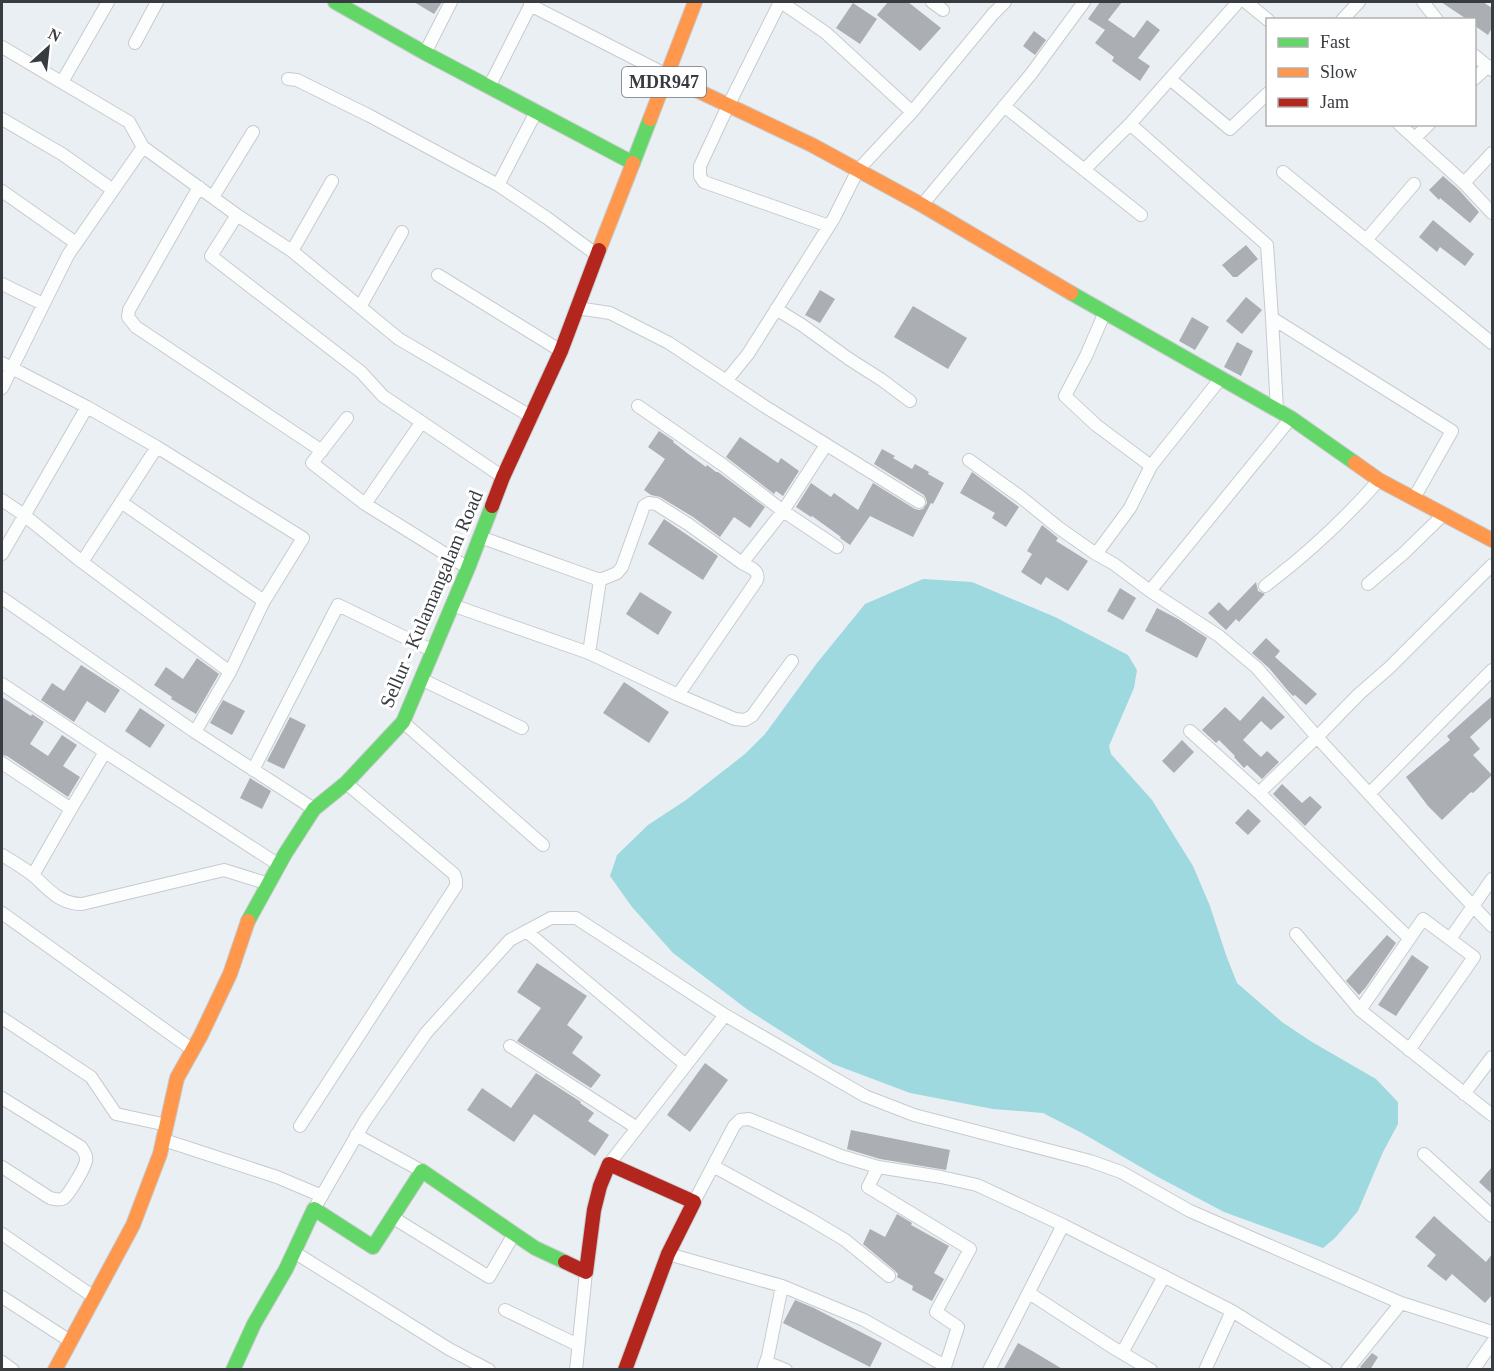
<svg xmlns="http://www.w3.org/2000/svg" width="1494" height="1371" font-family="'Times New Roman',serif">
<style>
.water{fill:#9ed9df}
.building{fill:#abafb3}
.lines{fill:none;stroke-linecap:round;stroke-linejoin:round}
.street-casing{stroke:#c7cbce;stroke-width:14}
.fast-casing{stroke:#c7cbce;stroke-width:16}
.slow-casing{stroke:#c7cbce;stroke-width:16}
.jam-casing{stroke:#c7cbce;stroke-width:16}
.street{stroke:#fcfdfd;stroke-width:12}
.fast{stroke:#63d668;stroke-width:14}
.slow{stroke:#ff974d;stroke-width:14}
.jam{stroke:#b3261e;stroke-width:14}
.labels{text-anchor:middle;stroke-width:6;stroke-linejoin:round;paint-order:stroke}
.shield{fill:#fff;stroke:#747679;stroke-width:1.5}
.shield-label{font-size:18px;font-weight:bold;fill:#383b3f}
.street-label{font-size:20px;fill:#383b3f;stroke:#fff}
</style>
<rect width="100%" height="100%" fill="#eaeff4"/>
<!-- water -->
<path class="water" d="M923,579L972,582L1055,617L1128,655L1137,670L1134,688L1109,746L1111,754L1152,800L1193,866L1210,906L1226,955L1237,983L1282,1022L1312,1042L1376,1079L1398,1102V1124L1383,1152L1358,1211L1335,1238L1323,1248L1224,1212L1158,1177L1082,1133L1043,1113L993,1109L910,1093L833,1064L748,1010L673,953L632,907L610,876L617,855L648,825L686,800L745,754L765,734L817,663L865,604Z"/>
<!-- building -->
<path class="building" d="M414,2H442L434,14Z
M888,2H908L941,28L920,51L877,15Z
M1100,2H1122L1108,20L1134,38L1147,20L1160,30L1138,58L1150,66L1140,81L1112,61L1114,57L1095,43L1105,30L1088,19Z
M1441,2H1483L1492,8V28L1488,35L1475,26L1474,20H1468Z
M853,3L877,19L860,44L836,28Z
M1034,31L1046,40L1035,55L1023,46Z
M1443,176L1458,189L1479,212L1470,223L1440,198L1439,200L1429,190Z
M1433,220L1474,254L1465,266L1440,247L1437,252L1419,237Z
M1246,245L1258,259L1237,277H1233L1222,265Z
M820,290L835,299L820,323L805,315Z
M1246,297L1262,310L1242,334L1226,321Z
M913,306L967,338L948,369L894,337Z
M1192,317L1209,327L1195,350L1179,341Z
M1237,342L1253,351L1241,376L1224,367Z
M659,431L674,441L673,442L687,453L706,467L707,465L716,472H718L765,507L750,528L734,517L720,537L693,517L660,497L651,495L644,490L665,459L648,447Z
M740,437L778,463L781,458L799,471L783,496L776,491L774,494L726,457Z
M882,449L895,456L893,458L912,469L915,464L929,472L928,474L944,483L933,504L931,503L913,537L870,516L850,545L840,538L841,537L812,516L811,517L796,507L811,483L831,497L834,493L858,510L873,483L915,509L919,510L923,509L927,503L926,499L924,495L874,464Z
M972,472L1019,507L1006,527L992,518L995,513L960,493Z
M664,519L718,556L703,580L648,544Z
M1042,525L1058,538L1056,541L1088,561L1068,591L1046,577L1041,585L1021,572L1032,554L1027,551Z
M1256,582L1258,591L1265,594L1239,622L1236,619L1226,630L1208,613L1219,602L1228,611Z
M1120,588L1136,598L1123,620L1107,611Z
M640,592L672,612L658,635L626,614Z
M1157,608L1178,619L1207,638L1197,658L1145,631Z
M1266,638L1280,651L1275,657L1317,694L1306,705L1295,695L1293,696L1289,692L1269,668L1252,653Z
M197,658L219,674L196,714L171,699L172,697L154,685L166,667L183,679Z
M81,665L120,690L105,713L87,701L74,722L41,700L52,683L64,691Z
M624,682L669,712L649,743L603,713Z
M1263,696L1285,717L1271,730L1261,721L1243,740L1261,757L1267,751L1279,762L1262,779L1247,765L1244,768L1234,757L1235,756L1219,740L1216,743L1202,730L1225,707L1240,721Z
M1492,696V717L1470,737L1480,749L1473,755L1492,775L1473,793L1471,792L1442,820L1428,806L1406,777L1450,740L1447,736Z
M2,697L31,716L32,714L44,722L30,744L48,756L62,735L77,745L63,766L80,777L68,797L7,756L2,755Z
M223,700L245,711L232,735L210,723Z
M140,708L165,725L150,748L125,731Z
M290,717L306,725L284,769L267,761Z
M1182,740L1194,752L1174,773L1162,761Z
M250,778L271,791L262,809L240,798Z
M1282,784L1302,803L1310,796L1322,807L1305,826L1273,794Z
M1248,809L1261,821L1248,835L1235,823Z
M1387,935L1396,943L1366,987L1359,995L1346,981Z
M1412,955L1429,967L1396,1016L1378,1005Z
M537,963L587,996L567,1025L583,1037L572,1053L601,1075L591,1088L517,1041L541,1008L517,992Z
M705,1063L728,1080L690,1132L667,1115Z
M536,1073L581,1102L580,1103L594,1113L588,1121L609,1135L595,1156L534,1114L514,1142L467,1110L482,1088L511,1108Z
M851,1130L950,1150L946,1170L880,1159L847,1149Z
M1492,1167V1194L1479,1182Z
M897,1214L912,1223L911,1225L949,1246L934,1273L944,1279L932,1301L912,1290L913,1286L897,1277L898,1274L894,1270L863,1244L870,1229L885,1237Z
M1434,1216L1486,1262L1492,1254V1295L1485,1303L1452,1274L1446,1281L1427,1266L1436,1255L1415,1237Z
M795,1300L814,1308L882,1343L870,1367L783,1323Z
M1018,1343L1034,1352L1064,1370H1003Z
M1372,1353L1378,1357L1370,1370H1364L1360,1367Z"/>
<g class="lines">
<defs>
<path id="street" d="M780,2L728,106L700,166V176L704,182L829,226
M781,2L826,33L912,112
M932,2L943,10
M1238,2L1130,124L1267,245L1272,318L1277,410
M1246,2L1268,20
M1423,2L1437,20
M530,5L667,75
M1342,20L1359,2
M135,43L157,2
M2,47L129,122L143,147L237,215L211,256L361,372L383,396L503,477
M425,53L451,2
M1474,55L1492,70
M288,79L297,80L370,116L498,185L536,112
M1170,79L1230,129L1268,93
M1474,79L1488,66
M62,82L108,2
M489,87L532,2
M1004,106L1141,215
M2,119L62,154L113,190
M1399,124L1464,183L1492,213
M1415,138L1429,124
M1084,170L1130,124
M1283,172L1492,343
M1464,183L1492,153
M498,185L547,218L597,255
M199,187L129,310L128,317L136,327L322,451
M2,191L76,243
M213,197L253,132
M922,205L1031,74L1084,2
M237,215L292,251L399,339L532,417
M1366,240L1414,184
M292,251L332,181
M438,275L561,351
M2,284L43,304
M360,307L402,232
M577,308L610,313L669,343L764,406L919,502
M776,309L802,325L849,359L882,380L910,401
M1272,318L1452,431L1414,498
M2,363L87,407L157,447
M726,381L748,354L834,218L858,170L912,112L993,14L1005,2
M2,388L68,255L143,147
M638,406L723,465L783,511L837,547
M347,418L312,463L365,504L468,568
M969,460L1022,498L1059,528L1096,554L1114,564L1150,591
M1151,466L1221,378
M2,500L24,515L82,562L157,447L303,538L264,601L230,672L195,732L314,809
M121,502L264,601
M365,504L421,423
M480,537L600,580L589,653
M2,554L87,407
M1096,554L1130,508L1151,466L1096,425L1065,396L1086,356L1105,312
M82,562L230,672
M1492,565L1389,668L1359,694L1317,737L1437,868L1492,926
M600,580L617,573L622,567L644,506L649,503L656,504L688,524L742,563L783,511L826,445
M1368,584L1404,553L1444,514
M1265,586C1306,555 1345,519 1379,480
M2,598L195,732
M452,605L589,653L678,695L735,719L745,720L752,716L792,661
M421,679L522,728
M2,684L105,752L71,809L2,763
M678,695L757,580C760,570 749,567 742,563
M403,722L543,845
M1190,731L1259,793L1409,938
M105,752L279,865
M253,770L338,605L433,651
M1259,793L1317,737L1257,668L1219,636L1150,591L1291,418
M1369,794L1492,670
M2,855C12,861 24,868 34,876C49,890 60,904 82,904L224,870L269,884
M33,875L71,809
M2,913L193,1050
M526,931L686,1065
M1296,934L1360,1010
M1450,939L1492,879
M725,1015L865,1096L914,1115L1090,1161L1121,1172L1190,1211L1401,1303
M2,1018L91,1077L116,1114L167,1125
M510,1046L637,1128
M1409,1050L1474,957L1423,919L1360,1010C1404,1045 1448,1081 1492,1115
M1464,1094L1492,1057
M2,1098L81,1147C84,1152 87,1155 86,1161C85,1168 69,1194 64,1198C59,1201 55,1199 50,1198L2,1167
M300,1126L456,886V880L454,874L346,783
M356,1135L422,1171
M164,1140L277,1177L322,1196
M1424,1154L1492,1216
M713,1166L808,1218L845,1240L889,1276
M878,1167L868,1187L970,1249L936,1312L958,1327L944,1370
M694,1202L734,1126L740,1120L749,1119L841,1156L878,1167L941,1177L977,1185L1063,1225
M314,1209L365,1121L426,1033L510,940L551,918H576L725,1015L609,1164
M392,1217L489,1277L514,1234
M2,1234L94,1297
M294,1252L449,1349L489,1370
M668,1254L782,1286L864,1320L945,1366
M1029,1293L1112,1347L1151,1370
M2,1297L70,1341
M505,1310L578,1345
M1232,1311L1326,1370
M1122,1353L1164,1276
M2,1362L13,1370
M766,1362L786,1370
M576,1370L586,1272
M763,1370L768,1356L782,1286
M989,1370L1063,1225L1232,1311L1205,1370
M1347,1370L1401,1303L1492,1332
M1473,1370L1492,1343"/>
<path id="fast" d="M335,2L425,53L633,163L650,119
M1071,293L1291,418L1355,463
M248,921L285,854L314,809L346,783L403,722L468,568L492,506
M233,1370L254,1324L286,1269L314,1209L373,1247L422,1171L535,1248L565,1262"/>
<path id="slow" d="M694,89L812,145L922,205L1071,293
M650,119L695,2
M599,250L633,163
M1355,463L1379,480L1492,540
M55,1370L133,1225L160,1154L177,1078L201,1035L230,974L248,921"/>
<path id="jam" d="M492,506L503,477L561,351L599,250
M565,1262L586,1272L594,1210L600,1186L609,1164L694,1202L668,1254L625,1370"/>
</defs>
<!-- street casing -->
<use href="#street" class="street-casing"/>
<!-- fast casing -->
<use href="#fast" class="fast-casing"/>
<!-- slow casing -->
<use href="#slow" class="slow-casing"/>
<!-- jam casing -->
<use href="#jam" class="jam-casing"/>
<!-- street -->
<use href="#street" class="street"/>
<!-- fast -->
<use href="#fast" class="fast"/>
<!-- slow -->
<use href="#slow" class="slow"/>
<!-- jam -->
<use href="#jam" class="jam"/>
</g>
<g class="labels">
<!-- shield labels -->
<rect class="shield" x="622" y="67" width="84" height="30" rx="4.5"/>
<g class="shield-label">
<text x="664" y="88">MDR947</text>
</g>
<!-- street labels -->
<g class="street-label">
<text transform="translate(431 599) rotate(-67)" y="7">Sellur - Kulamangalam Road</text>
</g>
</g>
<!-- border -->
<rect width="1494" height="1371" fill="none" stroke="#383b3f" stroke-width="6"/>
<!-- legend -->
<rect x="1266" y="18" width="210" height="108" fill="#ffffff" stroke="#afb1b2" stroke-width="1.5"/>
<rect x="1278" y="38" width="30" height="9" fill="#63d668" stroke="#afb1b2" stroke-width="1.5"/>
<text x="1320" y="48" font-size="18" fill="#383b3f">Fast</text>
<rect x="1278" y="68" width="30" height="9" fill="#ff974d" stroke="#afb1b2" stroke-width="1.5"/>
<text x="1320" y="78" font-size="18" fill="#383b3f">Slow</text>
<rect x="1278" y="98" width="30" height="9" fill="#b3261e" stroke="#afb1b2" stroke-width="1.5"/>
<text x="1320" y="108" font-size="18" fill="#383b3f">Jam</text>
<!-- north arrow -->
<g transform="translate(48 48) rotate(27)" stroke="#ffffff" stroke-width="4.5" paint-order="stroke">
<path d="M0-4.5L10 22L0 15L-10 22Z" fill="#383b3f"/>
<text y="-9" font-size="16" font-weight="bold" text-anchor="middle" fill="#383b3f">N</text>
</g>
</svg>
